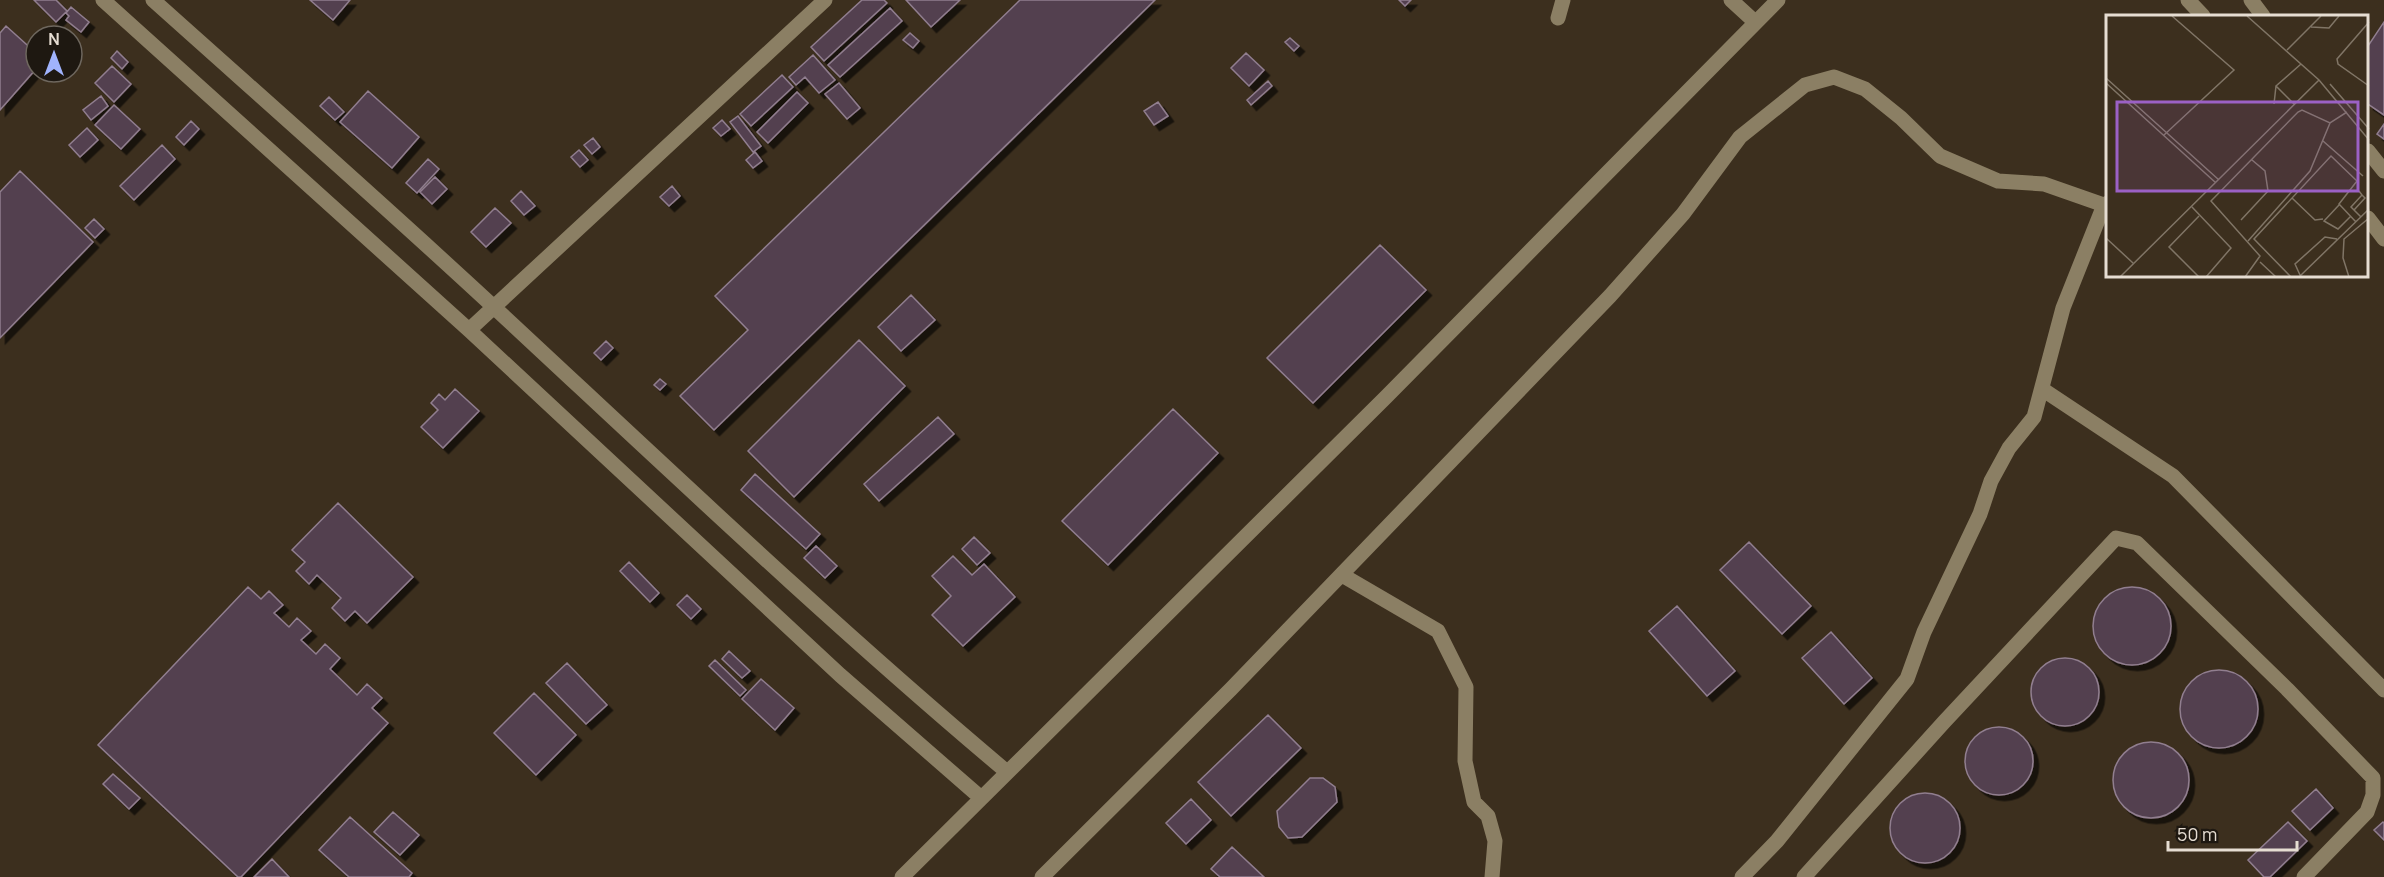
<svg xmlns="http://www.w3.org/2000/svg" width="2384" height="877" font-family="Manrope,sans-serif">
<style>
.building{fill:#524150;stroke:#917e8f;stroke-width:1.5;filter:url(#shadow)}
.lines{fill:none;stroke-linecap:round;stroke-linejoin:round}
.minor{stroke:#8b7f64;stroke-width:15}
.inset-road{fill:none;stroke:#807566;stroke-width:1.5}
.view{fill:#9b61c5;fill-opacity:0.15;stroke:#9b61c5;stroke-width:3}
.inset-edge{fill:none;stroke:#e6ddd2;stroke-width:3}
</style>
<defs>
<filter id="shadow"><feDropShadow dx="5.5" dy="5.5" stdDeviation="0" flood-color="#0009"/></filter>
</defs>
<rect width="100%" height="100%" fill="#3c2f1e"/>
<!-- building -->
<path class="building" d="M34,0H56L67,11L56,22Z
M310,0H350L333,20Z
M862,0H884L887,3L824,61L811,47Z
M906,0H960L931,27Z
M1020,0H1155L714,430L680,396L748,330L715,296Z
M1399,0H1411L1405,6Z
M71,7L89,22L81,32L66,20L69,16L66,13Z
M890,8L902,21L840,77L828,65Z
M2384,22V115L2368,104V46Z
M6,26L36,53V69L0,110V33Z
M910,33L919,41L913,48L903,40Z
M1290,38L1299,46L1294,51L1285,42Z
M117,51L128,62L122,69L111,58Z
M1246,53L1264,70L1249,86L1231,68Z
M813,55L835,80L819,93L805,77L796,85L789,77Z
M112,66L131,84L114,102L95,83Z
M782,75L793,87L751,126L740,114Z
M1268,81L1272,86L1251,105L1247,100Z
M839,83L860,108L847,119L825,94Z
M368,91L419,137L392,168L340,122Z
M797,92L808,103L768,143L757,132Z
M101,96L108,106L91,120L83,110Z
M329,97L344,112L335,120L320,106Z
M1158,102L1168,116L1154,125L1144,111Z
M114,105L140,129L121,149L95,125Z
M738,116L761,146L753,152L730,122Z
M722,120L730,129L721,136L713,128Z
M191,121L199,129L184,145L176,137Z
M2384,124V139L2377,134Z
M87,128L98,140L80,157L69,145Z
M593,138L600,147L592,154L584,145Z
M162,145L175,159L134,200L120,186Z
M579,150L588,160L580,167L571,157Z
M755,152L762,161L753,168L746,160Z
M428,159L439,169L417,193L406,183Z
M20,171L93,242L0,338V192Z
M435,177L447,189L432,204L420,192Z
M672,186L680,196L669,206L660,197Z
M521,191L535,206L524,215L511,201Z
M495,208L511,223L486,247L471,232Z
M94,219L104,229L95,238L85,228Z
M1380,245L1426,290L1313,403L1267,358Z
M911,295L935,320L901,351L878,327Z
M859,340L905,386L794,497L748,451Z
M606,341L613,348L601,360L594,353Z
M660,379L666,384L660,390L654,385Z
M455,389L479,411L443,448L421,427L438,410L431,403L439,394L445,400Z
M1173,409L1218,453L1108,565L1062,521Z
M938,417L954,434L879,501L864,484Z
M755,474L820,534L806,549L741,490Z
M338,503L413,577L367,623L355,611L345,621L332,608L341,598L317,575L309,584L296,571L305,562L292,550Z
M974,537L990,553L977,565L962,549Z
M1749,542L1811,606L1782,634L1720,570Z
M816,546L837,566L825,578L804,558Z
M953,556L972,575L984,564L1015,597L963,646L932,615L951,596L932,576Z
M629,562L659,593L650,602L620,571Z
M248,587L261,599L269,591L283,605L274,613L289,627L297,618L311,631L301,640L316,654L325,644L340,658L330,669L357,695L367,684L382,698L372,708L388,723L241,877H238L98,745Z
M2093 626a39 39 0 1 1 78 0a39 39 0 1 1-78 0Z
M687,595L701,609L691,619L677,605Z
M1677,606L1735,671L1707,696L1649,631Z
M1831,632L1872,678L1844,704L1802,658Z
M729,651L750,671L742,678L722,659Z
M2031 692a34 34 0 1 1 68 0a34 34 0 1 1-68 0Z
M715,660L746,690L740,696L709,666Z
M567,663L607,705L586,724L546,683Z
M2180 709a39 39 0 1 1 78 0a39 39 0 1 1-78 0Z
M761,679L794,708L775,730L742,699Z
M534,693L576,735L536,775L494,733Z
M1268,715L1301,748L1231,816L1198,782Z
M1965 761a34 34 0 1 1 68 0a34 34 0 1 1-68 0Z
M2113 780a38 38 0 1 1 76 0a38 38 0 1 1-76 0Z
M113,774L140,798L129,809L103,784Z
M1310,778H1323L1335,787L1337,802L1302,837L1288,838L1279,827L1277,811Z
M2316,789L2333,808L2310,830L2292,811Z
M1890 828a35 35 0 1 1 70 0a35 35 0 1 1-70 0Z
M1191,799L1211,820L1186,844L1166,823Z
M393,812L419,835L400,855L374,832Z
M350,817L412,873L409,877H349L319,850Z
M2288,822L2307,841L2270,877H2264L2248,860Z
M2383,822L2384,823V840L2374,830Z
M1232,847L1264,877H1220L1211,869Z
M272,859L289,877H254Z"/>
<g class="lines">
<!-- minor -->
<path class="minor" d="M103,0L469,330L840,675L980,797
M153,0C268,103 384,205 497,310C665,466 832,625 1007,772
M1731,0L1755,22
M2188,0L2203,16
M2251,0L2263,16
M1558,18L1563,0
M2368,151L2384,171
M2368,218L2384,239
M469,330L825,0
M2042,389L2173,476L2384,690
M1342,575L1438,631L1466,687L1465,761L1474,802L1488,816L1495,841L1492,877
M902,877L1386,397L1778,0
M1042,877L1231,689L1610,296L1683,214L1740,137L1805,85L1834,77L1865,89L1901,118L1940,156L1998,181L2044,184L2104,205
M1742,877L1777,841L1907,679L1924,632L1980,514L1991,481L2009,448L2034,417L2063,308L2104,205L2108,203
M1804,877L1944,722L2116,538L2137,543L2287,689L2373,778V795L2367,812L2304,877"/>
</g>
<!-- overview -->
<g transform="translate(2106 15)">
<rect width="262" height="262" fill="#3c2f1e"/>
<path class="inset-road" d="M141,1L213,65L263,125M263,7L231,44L232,49L263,71M205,12L223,13L233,1M181,35L215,1M0,63L113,165M0,68L110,168M224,69L263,114M168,89L170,71M188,89L170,71L195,49M58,120L128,55L66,1M217,126L257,161M253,176L256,180L245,192L255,202M186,183L209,205L217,204M233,190L218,206L232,214L245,201M86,192L125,233L100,262M248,195L259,183L256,180M135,205L162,176L159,156L146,145M0,223L27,248M142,226L204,156L224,108M154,247L170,262M194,260L189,249L219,222L231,224M14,262L213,65M93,262L63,232L93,201M139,262L154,241L105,186L192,97L196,95L224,108L241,97M185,262L148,224L225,141L251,166L233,189L250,207M193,262L263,194M243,262L237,243L238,224L263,203"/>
<path class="view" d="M11,87H252V176H11Z"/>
<rect width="262" height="262" class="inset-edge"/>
</g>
<!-- north arrow -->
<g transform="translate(54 54)"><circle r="28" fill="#1e1811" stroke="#6e675e" stroke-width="1.5"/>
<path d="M0-4.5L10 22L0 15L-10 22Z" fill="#a0b3fd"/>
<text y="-9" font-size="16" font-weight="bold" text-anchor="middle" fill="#e6ddd2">N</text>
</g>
<!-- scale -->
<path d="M2168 841v9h129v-9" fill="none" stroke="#e6ddd2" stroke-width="3"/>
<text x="2177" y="841" font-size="18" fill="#e6ddd2" stroke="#1e1811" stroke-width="4.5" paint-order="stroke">50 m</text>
</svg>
